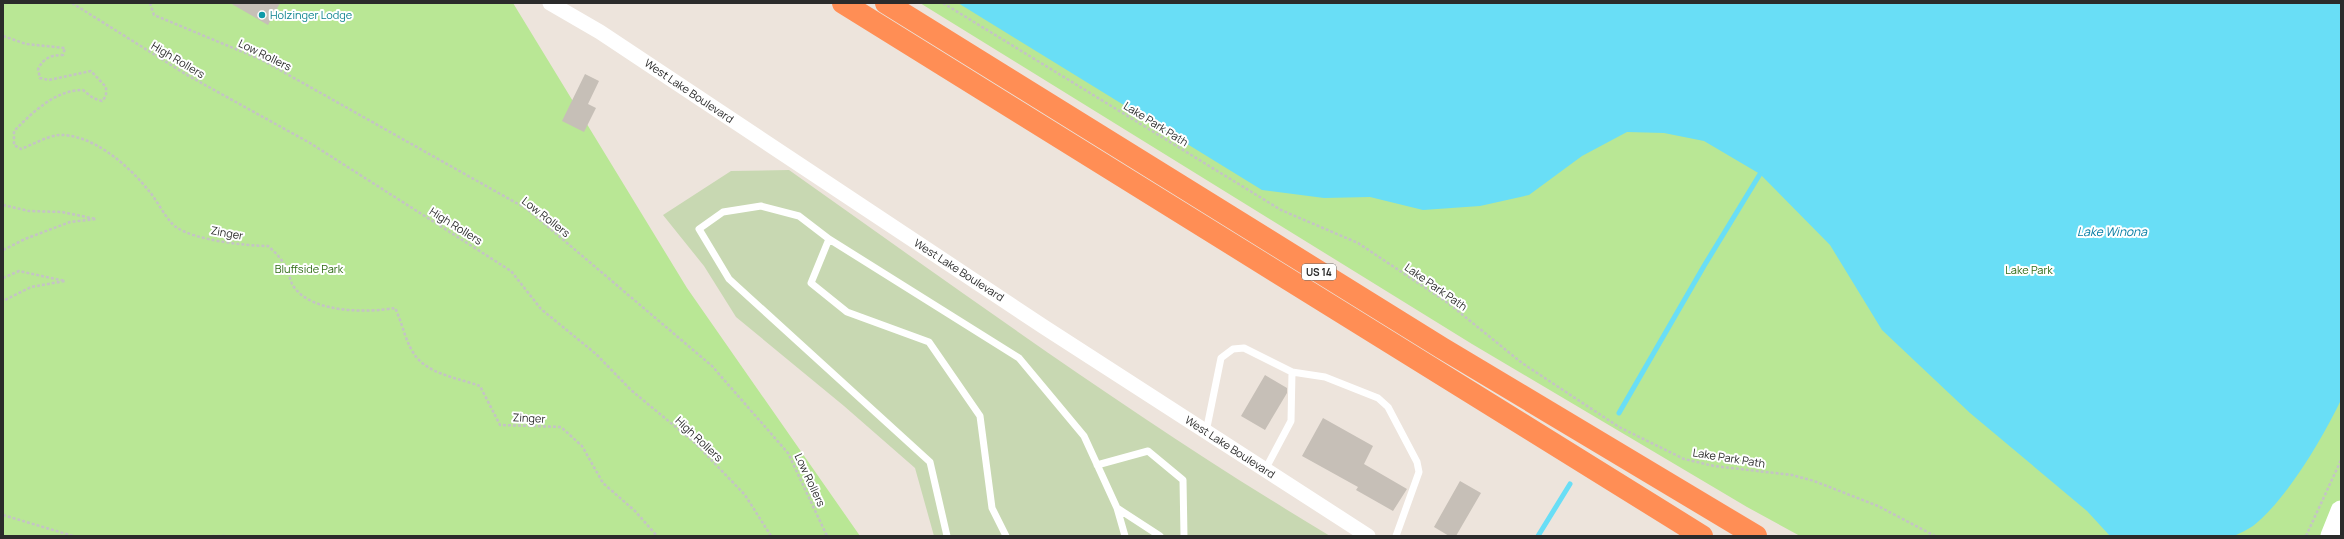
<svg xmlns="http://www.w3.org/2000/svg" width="2344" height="539" font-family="Manrope,sans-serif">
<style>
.green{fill:#b9e795}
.cemetery{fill:#c8d8b2}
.water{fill:#69def6}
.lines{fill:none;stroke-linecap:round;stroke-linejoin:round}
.stream{stroke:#69def6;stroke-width:5}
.building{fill:#c6bfb7}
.path{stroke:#c4c4c4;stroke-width:2.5;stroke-dasharray:3 2;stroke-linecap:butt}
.lane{stroke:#fff;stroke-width:7}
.street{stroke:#fff;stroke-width:15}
.secondary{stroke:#fff;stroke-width:21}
.highway{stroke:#ff8e55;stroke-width:22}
.culture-dot{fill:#0f9aa8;stroke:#fff;stroke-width:1.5}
.labels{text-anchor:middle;stroke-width:4;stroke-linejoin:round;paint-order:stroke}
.shield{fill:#fff;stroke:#6b6b6b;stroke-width:1}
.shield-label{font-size:10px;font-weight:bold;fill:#2b2b2b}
.culture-label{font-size:11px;fill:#0d838f;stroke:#fff;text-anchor:start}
.street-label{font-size:11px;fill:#2b2b2b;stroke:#fff}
.park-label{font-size:11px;fill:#306c16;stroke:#fff}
.water-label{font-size:12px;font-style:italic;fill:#067da4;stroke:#fff}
</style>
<rect width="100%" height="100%" fill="#ede4dc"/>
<!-- green -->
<path class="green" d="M3,3H513L687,288L860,536H3Z
M920,3H2341V536H1800L1747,507L1472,344Z"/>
<!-- cemetery -->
<path class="cemetery" d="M789,170C967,296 1143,424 1330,536H934L915,468L844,406L736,317L704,266L663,215L731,171Z"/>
<!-- water -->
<path class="water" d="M958,3H2341V400C2322,439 2287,499 2253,526C2247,530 2240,533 2234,536H2110L2087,511L1970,413L1882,330L1830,245L1760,174L1704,141L1664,133L1627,132L1582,156L1529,195L1480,206L1423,210L1370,197L1324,198L1262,190Z"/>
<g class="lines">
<!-- stream -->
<path class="stream" d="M1619,413L1704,266L1760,174
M1538,536L1570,484"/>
</g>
<!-- building -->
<path class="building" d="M230,3H280L268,25Z
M585,74L599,81L588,104L596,108L584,132L562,121Z
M1265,375L1287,388V393L1265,430L1241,416Z
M1323,418L1373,446L1364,464L1407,489L1393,511L1356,490L1358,487L1302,456Z
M1460,481L1481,493L1456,536H1449L1434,527Z"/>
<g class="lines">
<!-- path -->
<path class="path" d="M72,3L187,75L310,143L511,271L541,309L596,354L631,390L695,443L745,495L771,536
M150,3L154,15L262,60L527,209L712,366L788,453L827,536
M943,3L1281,210L1358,243L1448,303L1522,363L1619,427L1684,459L1714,466L1792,475L1814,481L1878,506L1935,536
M3,36L26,44L65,48L63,55C50,55 44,58 38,69L40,78L49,80L91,71L106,87V96L102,101L93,98L83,90C55,90 33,112 14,131V145L21,149C32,145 47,136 59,135C93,134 129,166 149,191C157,200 167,221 176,227C194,240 246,246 268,246C276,253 283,260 287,270C290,275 290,282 294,287C312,313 367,313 395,308C403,324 406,346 418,359C433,375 461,379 480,386L500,425L561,427L582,446L603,483L635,511L657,536
M3,205L29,211L62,212L96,219L70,222L25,239L3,250
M3,278L19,271L65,281L31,287L3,301
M3,515L73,536
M212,536H225
M2306,536L2341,460"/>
<!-- lane -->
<path class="lane" d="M829,239L811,283L847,312L929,342L980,416L992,508L1006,536
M1206,432L1221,358L1233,349L1244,348L1292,372L1325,377L1378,398L1388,407L1417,462L1419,472L1396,536
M1097,465L1148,451L1183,480L1184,536
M1265,470L1291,421L1292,372
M1117,508L1125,536
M947,536L930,462L729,279L699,229L723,212L761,206L799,216L829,239L1019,358L1084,436L1117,508L1160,536"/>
<!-- street -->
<path class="street" d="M550,3L600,32L1044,327L1368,536"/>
<!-- secondary -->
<path class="secondary" d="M2331,536L2341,511"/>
<!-- highway -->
<path class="highway" d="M843,3L1702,536
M886,3L1442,348L1756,536"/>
</g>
<!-- markers -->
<circle class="culture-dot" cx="262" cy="15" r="4"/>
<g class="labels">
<!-- shield labels -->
<rect class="shield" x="1302" y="264" width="34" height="16" rx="3"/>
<g class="shield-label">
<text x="1319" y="276">US 14</text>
</g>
<!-- culture labels -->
<g class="culture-label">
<text x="270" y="19">Holzinger Lodge</text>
</g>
<!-- street labels -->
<g class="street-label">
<text transform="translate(265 55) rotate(26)" y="4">Low Rollers</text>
<text transform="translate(178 60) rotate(31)" y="4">High Rollers</text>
<text transform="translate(689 91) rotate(34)" y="4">West Lake Boulevard</text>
<text transform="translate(1156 124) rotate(32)" y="4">Lake Park Path</text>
<text transform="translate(546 217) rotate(38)" y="4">Low Rollers</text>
<text transform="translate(456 226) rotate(32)" y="4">High Rollers</text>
<text transform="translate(227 233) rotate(10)" y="4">Zinger</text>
<text transform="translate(959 270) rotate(33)" y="4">West Lake Boulevard</text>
<text transform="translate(1436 287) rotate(35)" y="4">Lake Park Path</text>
<text transform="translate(529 418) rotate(3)" y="4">Zinger</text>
<text transform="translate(699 439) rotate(43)" y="4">High Rollers</text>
<text transform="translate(1230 447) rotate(33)" y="4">West Lake Boulevard</text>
<text transform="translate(1729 458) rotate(9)" y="4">Lake Park Path</text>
<text transform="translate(810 480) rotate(65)" y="4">Low Rollers</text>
</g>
<!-- park labels -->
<g class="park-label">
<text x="309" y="273">Bluffside Park</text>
<text x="2029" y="274">Lake Park</text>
</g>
<!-- water labels -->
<g class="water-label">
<text x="2112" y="236">Lake Winona</text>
</g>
</g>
<!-- border -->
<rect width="2344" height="539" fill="none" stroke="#2b2b2b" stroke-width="8"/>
</svg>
